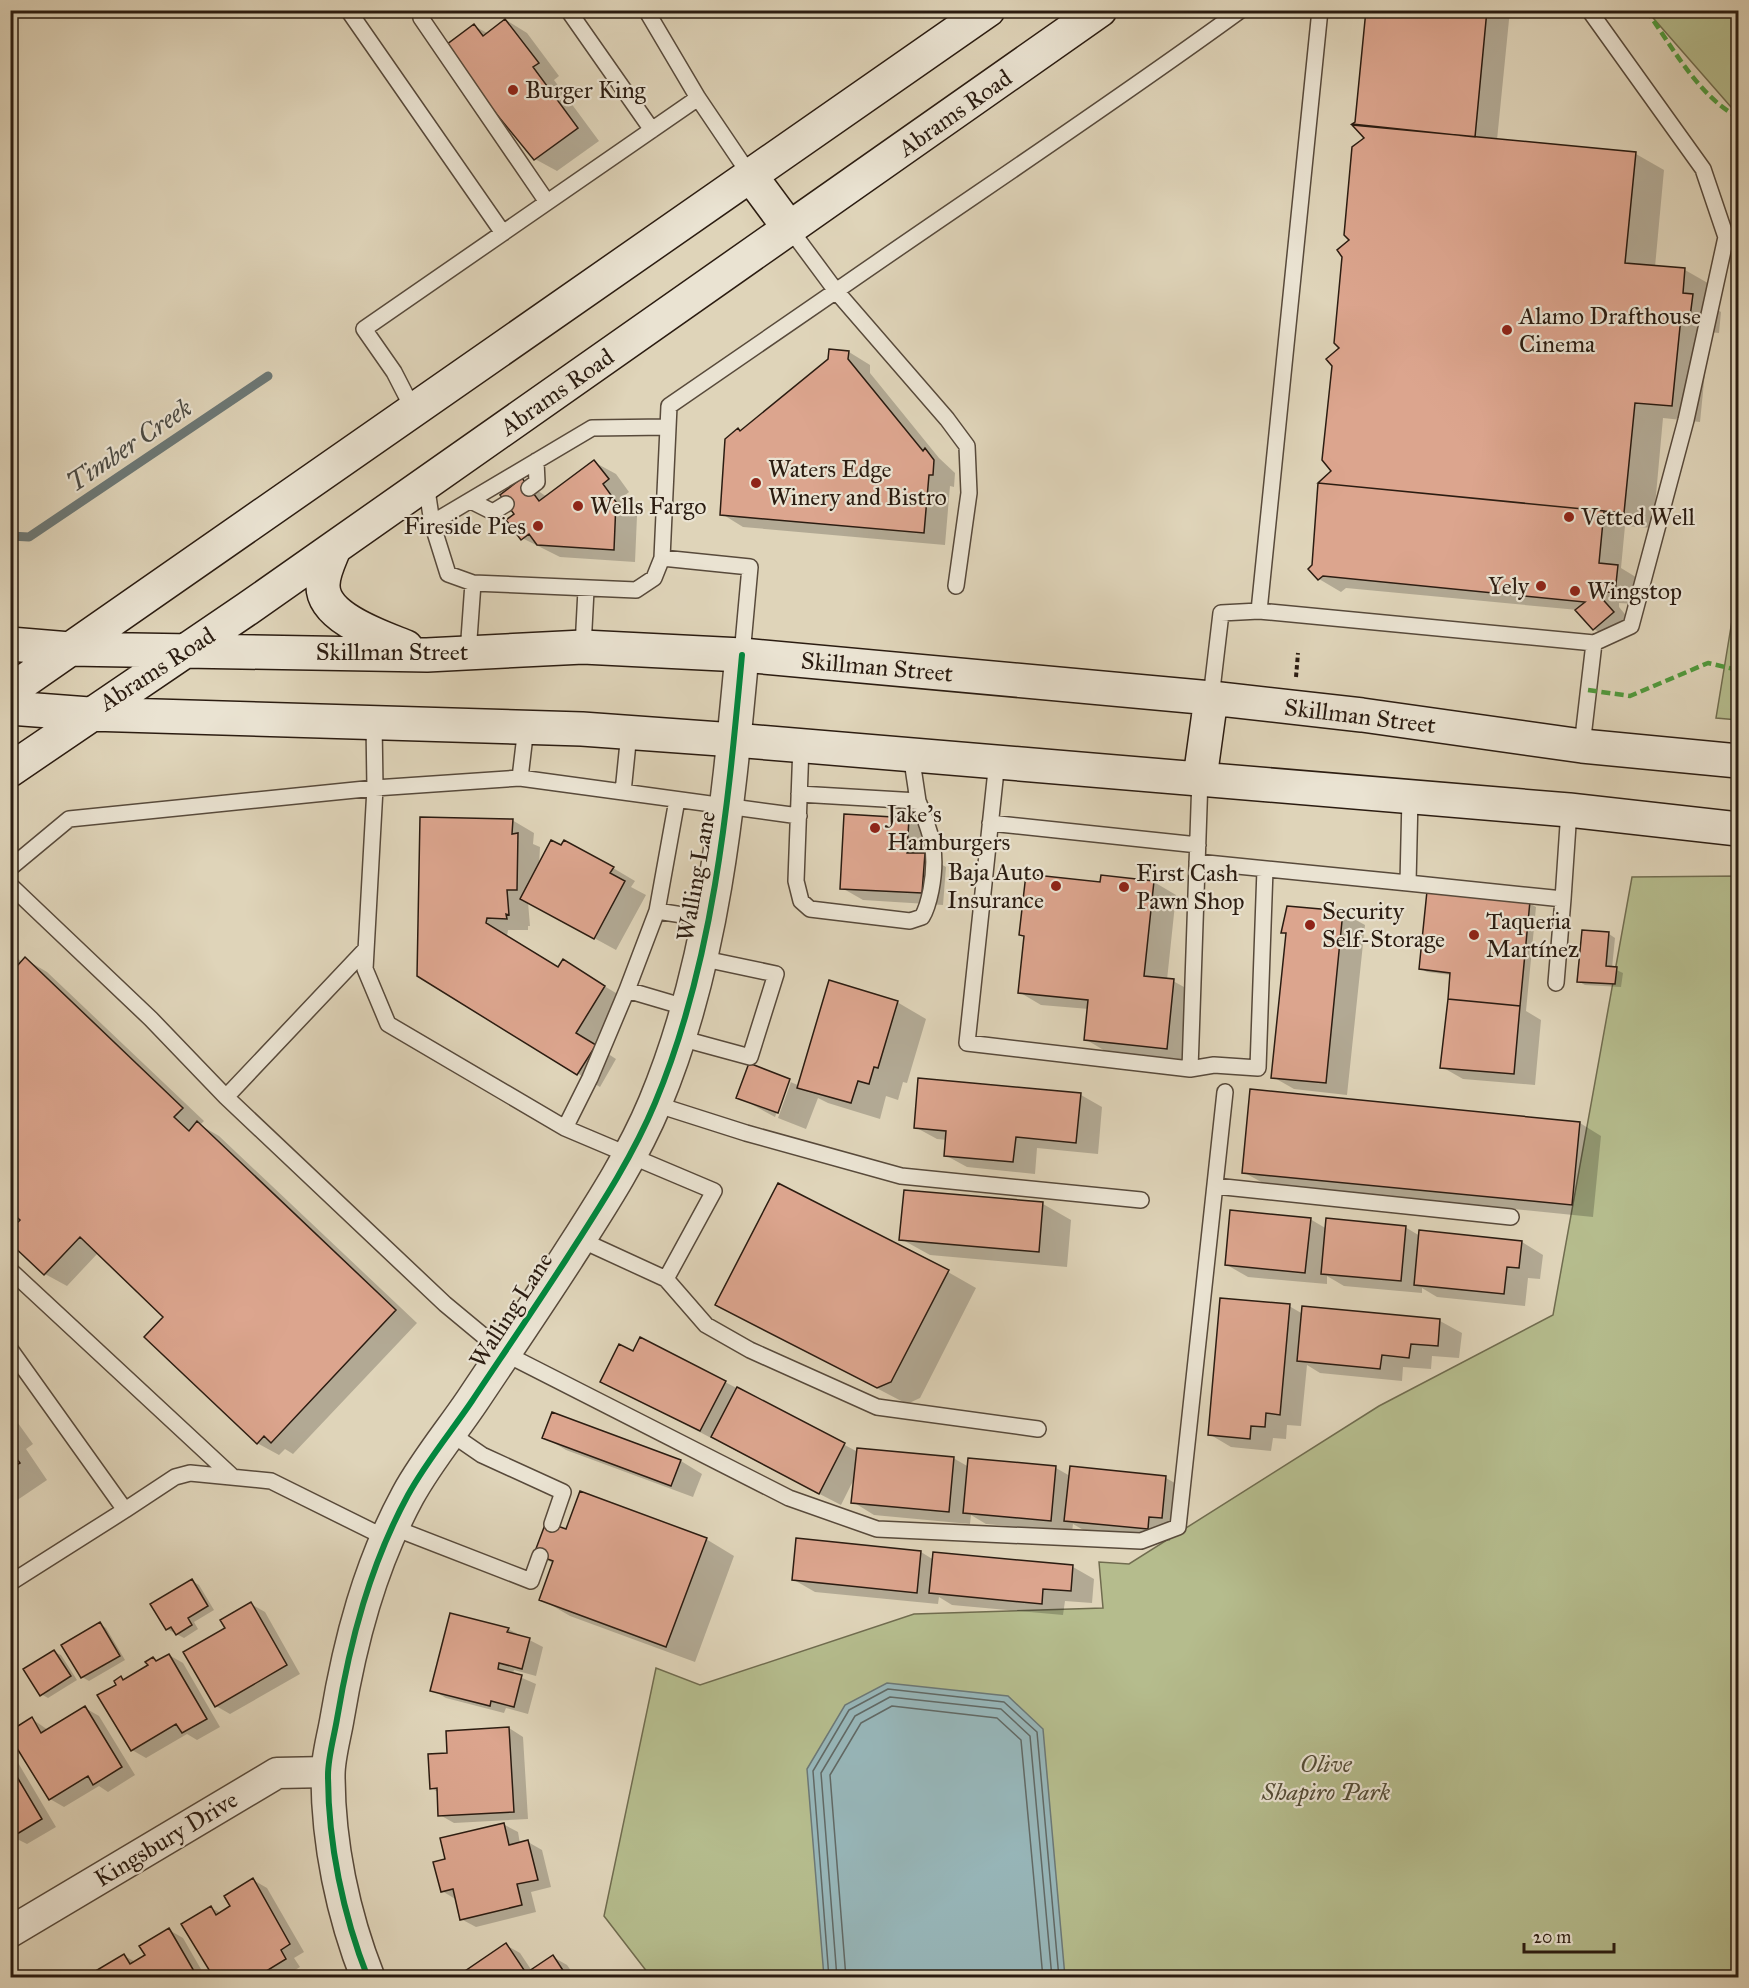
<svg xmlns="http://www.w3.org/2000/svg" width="1749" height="1988" font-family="'IM FELL Great Primer',serif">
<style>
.green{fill:#b5bc8d;stroke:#706c4f;stroke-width:1.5}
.water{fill:#97b6b9;stroke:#6c7876;stroke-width:1.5}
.shadow{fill:#0003}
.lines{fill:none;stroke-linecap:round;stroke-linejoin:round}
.shore{stroke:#616965;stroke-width:1.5}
.stream{stroke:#6c7876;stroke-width:9}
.building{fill:#dca58e;stroke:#2b1c11;stroke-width:1.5}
.service-casing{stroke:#584a3b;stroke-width:18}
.minor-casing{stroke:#584a3b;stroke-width:33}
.tertiary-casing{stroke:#584a3b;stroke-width:36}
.secondary-casing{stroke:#2b1c11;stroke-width:36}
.path{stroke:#2b1c11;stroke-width:4;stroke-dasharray:4.5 3;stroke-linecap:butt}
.service{stroke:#eae3d2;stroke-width:15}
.minor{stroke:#eae3d2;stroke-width:30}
.tertiary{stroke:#eae3d2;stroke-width:33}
.secondary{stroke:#eae3d2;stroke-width:33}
.quiet{stroke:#4f9a3c;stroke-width:4.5;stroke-dasharray:9 4.5;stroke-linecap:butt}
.cycleway-casing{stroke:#eae3d2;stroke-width:10}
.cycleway{stroke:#00873e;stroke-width:6}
.poi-dot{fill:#8f2418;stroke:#eae3d2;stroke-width:2}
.labels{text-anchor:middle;stroke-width:4.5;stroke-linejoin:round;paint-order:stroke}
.poi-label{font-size:24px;fill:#2b1c11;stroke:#eae3d2;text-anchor:start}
.street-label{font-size:24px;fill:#2b1c11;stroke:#eae3d2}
.park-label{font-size:24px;font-style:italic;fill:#544c36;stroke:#eae3d2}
.water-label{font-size:26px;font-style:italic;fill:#4b4a43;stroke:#eae3d2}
</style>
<rect width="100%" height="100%" fill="#dfd4b9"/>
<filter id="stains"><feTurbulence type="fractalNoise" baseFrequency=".00333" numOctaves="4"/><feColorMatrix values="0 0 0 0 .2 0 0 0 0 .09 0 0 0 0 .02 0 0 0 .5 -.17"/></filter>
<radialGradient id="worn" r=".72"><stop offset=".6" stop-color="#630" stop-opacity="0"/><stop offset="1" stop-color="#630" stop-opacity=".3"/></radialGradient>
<!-- green -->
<path class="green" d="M1647,11H1738V115Z
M1738,584V720L1716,718Z
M1738,876V1977H651L604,1916L656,1668L700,1685L914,1614L1103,1608L1099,1562L1129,1564L1379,1406L1553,1315L1632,877Z"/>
<!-- water -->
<path class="water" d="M887,1683L1008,1696L1043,1729L1065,1977H824L807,1769L845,1705Z"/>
<!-- shadow -->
<path class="shadow" d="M1367,10H1510L1497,140L1636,154L1664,170L1655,267L1685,270L1713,286L1711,306L1721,312L1719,333L1709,332L1700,422L1663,418L1653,528L1625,526L1621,568L1639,579L1636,604L1619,603V607L1634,625L1615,642L1594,629L1578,610L1346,588L1341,592L1319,579L1310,569L1313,566L1333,471L1351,240L1366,138L1354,125L1357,123Z
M506,20L527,33L559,76L554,80L599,141L557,171L535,159L474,26L487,33Z
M849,352L870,365V373L939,458L955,473L954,487L950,486L945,545L743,527L722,514Z
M594,462L616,474L629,492L624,496L637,516L635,562L560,557L522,538V480L547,497Z
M909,819L930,832L928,857L946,867L943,905L863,900L842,888Z
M512,820L534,833L533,844L540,847L539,866L613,868L635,881L631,887L646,895L616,950L528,902L530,926H528V930H508L507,936L559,968L584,974L626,999L596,1046L616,1059L600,1087L418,975Z
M1102,877L1154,882L1176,895L1167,980L1173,981L1195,993L1188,1060L1107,1052L1085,1039L1089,1009L1041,1005L1019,992L1025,937L1021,934L1102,883Z
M1529,903L1536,907L1526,1011L1541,1020L1535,1085L1463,1079L1442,1067L1451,975L1427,972L1420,968Z
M1288,907L1343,913L1365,925L1347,1095L1294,1089L1273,1077L1287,935L1282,932Z
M1583,932L1609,934L1615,938L1612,968L1623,973L1621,987L1585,985L1578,981Z
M10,952L22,962L25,959L47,972L204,1121L200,1125L219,1136L417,1323L293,1454L285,1449L279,1455L257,1443L165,1317L98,1253L67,1286L45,1274L22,1220L10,1209Z
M897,1002L926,1019L907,1083L903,1082L898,1100L886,1096L880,1119L828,1103L818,1098L806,1129L778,1118L791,1082H788L775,1117L738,1097L750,1065L800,1086Z
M1081,1095L1102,1107L1098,1154L1037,1148L1035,1174L967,1167L945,1155L947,1140L937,1139L915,1127Z
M1580,1123L1601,1136L1593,1217L1265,1184L1243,1172Z
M1043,1204L1071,1220L1067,1267L930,1255L901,1239Z
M1310,1219L1327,1229L1405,1227L1420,1236L1522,1242L1543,1255L1540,1279L1528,1278L1525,1306L1437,1297L1422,1288V1293L1344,1286L1327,1276V1284L1248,1277L1227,1265Z
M948,1272L976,1288L920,1398L907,1404L746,1320Z
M1289,1306L1303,1314L1304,1308L1440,1321L1462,1333L1459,1358L1432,1356L1431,1369L1403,1367L1402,1381L1320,1373L1307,1365L1301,1426L1287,1425L1286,1439L1273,1438L1271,1451L1231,1447L1209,1434Z
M633,1353L725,1382L858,1452L953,1458L969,1467L1056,1468L1070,1476L1166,1478L1187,1490L1171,1528L1170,1541L1087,1532L1073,1524L1072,1532L986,1524L971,1515L970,1524L874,1515L853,1502L855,1477L841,1505L624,1393Z
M10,1412L33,1444L26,1449L47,1480L10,1505Z
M553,1414L681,1461L702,1474L693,1497L566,1450L544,1437Z
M567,1531L706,1539L734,1556L695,1662L570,1616L541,1599L554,1564L536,1553Z
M921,1552L934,1560L1073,1567L1094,1579L1092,1603L1065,1601L1063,1615L952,1605L939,1597L938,1604L815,1592L794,1580Z
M192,1581L199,1585L214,1610L194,1622L198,1629L184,1638L167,1629Z
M251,1604L265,1612L300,1674L230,1714L216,1706Z
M100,1624L106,1628L125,1660L89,1681L82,1677L63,1646Z
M508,1629L543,1647L536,1676L514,1670L513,1674L536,1684L528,1714L506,1708L504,1713L446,1698L432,1690Z
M54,1652L61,1655L77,1680L48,1698L41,1694Z
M169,1655L183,1663L220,1727L197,1740L187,1734L146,1758L132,1750L118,1685L121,1678L125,1681L150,1666L153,1659L158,1662Z
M85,1708L99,1716L135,1775L108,1792L99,1786L64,1807L50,1799L32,1719L48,1730Z
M509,1728L523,1737L528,1819L454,1823L440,1815L438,1792L431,1788L449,1754Z
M10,1758L17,1761L56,1827L27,1844L19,1840L10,1845Z
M503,1824L518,1832L520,1844L528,1842L542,1850L551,1887L531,1892L536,1912L476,1927L461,1919L457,1900L442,1891L447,1860Z
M253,1880L267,1888L304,1952L294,1958L300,1967L282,1978H216L211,1908L221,1913L232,1907Z
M169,1930L183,1938L206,1978H97L124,1956L136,1962L147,1956Z
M506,1945L520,1953L532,1971L553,1957L567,1965L576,1978H471Z"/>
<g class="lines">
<!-- shore -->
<path class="shore" d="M829,1978L813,1771L849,1710L888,1689L1004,1702L1037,1732L1059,1978
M837,1978L821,1773L855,1716L890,1697L1001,1709L1030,1736L1052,1978
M846,1978L830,1775L861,1723L892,1706L997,1718L1021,1740L1043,1978"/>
<!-- stream -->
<path class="stream" d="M10,536L29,537L268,376"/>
</g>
<!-- building -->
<path class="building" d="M1366,10H1487L1475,137L1352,124L1355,122Z
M505,19L539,63L533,67L578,128L534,160L485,100L474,92L478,88L446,45L474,24L483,36Z
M1352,125L1636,152L1625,263L1685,268L1683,293L1693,294L1690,317H1681L1672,406L1635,403L1624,513L1318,483L1331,471L1322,460L1332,366L1326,359L1339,348L1334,343L1342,257L1337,250L1349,240L1344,235L1352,147L1364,138Z
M829,349L849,351L848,359L923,451L925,448L934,460L933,475H929L924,533L720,515L725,439L738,428L740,431L828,359Z
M594,460L609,479L603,484L616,502L614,550L537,545L529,534L521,540L506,520L514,514L500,495L522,478L539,501Z
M1318,483L1604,511L1599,563L1618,565L1615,593L1598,591V594L1614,612L1593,630L1575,610L1585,602L1323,576L1318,580L1308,569L1312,565Z
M844,814L909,818L907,853H925L922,893L840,889Z
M420,817L513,819L512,834L518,833L517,890H507L509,915L506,914L507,919L487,918L486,923L558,967L563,959L605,986L576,1033L596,1045L577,1075L417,976Z
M551,840L561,845L564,840L614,867L610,873L625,881L594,939L520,899Z
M1026,874L1100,882L1101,875L1154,881L1144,976L1174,979L1167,1049L1084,1040L1088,1000L1018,993L1024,936L1019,935Z
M1427,891L1530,901L1520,1006L1448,999L1450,973L1419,969Z
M1287,906L1343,911L1326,1083L1271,1078L1286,933H1281Z
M1582,930L1609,932L1606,966L1617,967L1615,984L1577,982Z
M25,957L183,1108L174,1117L189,1131L197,1121L396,1310L271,1443L264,1436L257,1444L144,1337L163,1317L80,1237L44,1275L10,1243V1230L20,1220L10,1211V958L18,965Z
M829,980L898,1001L878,1068L874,1067L869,1084L858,1081L851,1103L797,1088Z
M1448,999L1520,1006L1514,1074L1440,1068Z
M749,1063L790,1079L778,1113L736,1098Z
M918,1078L1081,1093L1076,1143L1016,1137L1013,1162L944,1156L946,1131L914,1128Z
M1250,1089L1580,1122L1572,1205L1242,1173Z
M778,1183L949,1270L891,1382L877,1388L715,1305Z
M904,1190L1043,1202L1039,1252L899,1240Z
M1230,1210L1311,1218L1305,1273L1225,1265Z
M1326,1218L1406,1226L1401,1281L1321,1274Z
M1419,1230L1522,1241L1519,1268L1507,1267L1504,1294L1414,1285Z
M1220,1298L1290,1304L1280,1415L1266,1413L1265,1427L1251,1426L1250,1439L1208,1435Z
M1302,1306L1440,1319L1438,1346L1411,1344L1409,1358L1382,1355L1380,1369L1297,1361Z
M640,1337L726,1381L700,1431L600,1382L619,1344L633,1351Z
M737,1387L845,1443L819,1494L711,1437Z
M552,1412L681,1460L671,1486L542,1438Z
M857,1448L954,1457L949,1512L851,1503Z
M10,1450L20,1463L10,1469Z
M968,1458L1056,1466L1051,1521L963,1513Z
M1070,1466L1166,1476L1162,1518L1149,1517L1148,1529L1064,1521Z
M580,1491L707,1538L666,1647L539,1600L553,1561L534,1554L546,1522L566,1529Z
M796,1538L921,1551L917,1593L792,1580Z
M933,1552L1073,1565L1071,1591L1043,1589L1042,1604L929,1593Z
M192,1579L208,1606L188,1618L192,1625L176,1635L171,1627L166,1630L150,1604Z
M251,1602L287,1665L215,1707L183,1652L225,1628L220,1620Z
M450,1613L509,1628L507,1632L530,1638L522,1669L499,1663L498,1669L522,1675L514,1707L491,1701L490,1706L430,1691Z
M100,1622L120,1656L81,1678L61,1645Z
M54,1650L71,1676L40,1696L23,1669Z
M169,1654L207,1719L182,1733L176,1724L131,1751L97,1695L116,1685L114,1681L121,1676L123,1680L148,1665L145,1662L153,1657L156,1661Z
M85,1706L122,1767L93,1785L88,1776L49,1800L10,1737V1731L32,1717L41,1733Z
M509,1727L514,1812L438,1816L437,1788L430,1789L428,1754L447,1753L446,1731Z
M10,1765L42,1819L12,1837L10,1835Z
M504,1823L509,1845L528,1840L538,1880L517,1884L522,1905L460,1920L453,1889L441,1892L433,1862L445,1859L440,1838Z
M253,1878L290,1944L281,1950L286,1959L255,1978H214L181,1924L211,1906L216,1915L230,1906L224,1896Z
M169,1928L198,1978H95L92,1973L124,1954L130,1964L145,1955L139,1946Z
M506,1943L526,1973L553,1955L568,1978H469L465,1971Z"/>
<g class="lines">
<defs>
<path id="service" d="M348,10L503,233
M420,10L421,18L547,202
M568,10L652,130
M646,10L698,98L750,175
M1589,10L1703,169L1726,237L1686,420L1631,626L1594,643
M790,229L836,291C971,197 1108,107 1241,10
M414,411L394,372L364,329L698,98
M426,483L432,523L448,574L473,583L636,590L654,578L662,558
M529,488L537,482L536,461
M471,501L493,512L506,504
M432,523L592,428L667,427
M1259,611L1320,10
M583,647L586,590
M468,653L473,583
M742,655L750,567L662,558L669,406L836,291L947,419L967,446L969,493L956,586
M1211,698L1221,613L1259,611L1594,643L1582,746
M374,723L375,788L365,969L388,1024L565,1128L714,1191L666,1279L579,1239
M526,727L520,778L799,816
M801,745L796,881L801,901L810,909L910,921L922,917C927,909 929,900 931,890C938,853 932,835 918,801
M997,761L967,1043L1190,1069L1200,778
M623,792L629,733
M799,794L918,801L911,754
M677,800L657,911L708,919
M990,823L1198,845
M1197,862L1408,883L1410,797
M10,868L69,819L375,788L520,778
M1408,883L1563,899L1569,810
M10,885L151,1019L226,1097L445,1304L504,1353L789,1498L877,1529L1141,1541L1178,1527L1225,1092
M657,911L627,990L688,1008
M1556,983L1563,899
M680,1038L750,1057L776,974L700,958
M1190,1069L1214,1065L1258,1068L1265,869
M226,1097L366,949
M655,1104L746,1133L901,1176L1141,1200
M565,1128L590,1078L627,990
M1215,1186L1511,1217
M10,1270L233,1477
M666,1279L706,1325L750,1350L877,1407L1038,1429
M10,1349L125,1510L175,1477L190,1473L271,1481L386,1538
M450,1433L482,1455L563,1492L552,1524
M392,1527L531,1581L540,1556
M10,1583L125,1510"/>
<path id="minor" d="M10,1932L277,1773L328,1772"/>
<path id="tertiary" d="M368,1978C343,1915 328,1843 328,1775C328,1757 334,1737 337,1719C350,1641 370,1565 408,1495C426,1462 451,1432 472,1401C504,1353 536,1306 567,1258C599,1208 632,1158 655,1103C714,962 728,805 742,655"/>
<path id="secondary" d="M750,175L790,229
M334,549C330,559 323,573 323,585C322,618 381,637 406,647
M10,644L70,649L427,655L583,647L742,655L1211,698L1362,715L1582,746L1738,761
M10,691L988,10
M10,708L89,714L582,729L734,740L1569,810L1738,829
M10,770L247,609L1100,10
M1200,778L1211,698"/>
</defs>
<!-- service casing -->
<use href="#service" class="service-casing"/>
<!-- minor casing -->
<use href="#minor" class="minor-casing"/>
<!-- tertiary casing -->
<use href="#tertiary" class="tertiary-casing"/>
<!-- secondary casing -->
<use href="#secondary" class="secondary-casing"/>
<!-- path -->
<path class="path" d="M1296,677L1298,653"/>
<!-- service -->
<use href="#service" class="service"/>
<!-- minor -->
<use href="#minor" class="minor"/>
<!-- tertiary -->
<use href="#tertiary" class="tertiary"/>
<!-- secondary -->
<use href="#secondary" class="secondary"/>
<!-- quiet -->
<path class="quiet" d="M1646,10C1672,46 1698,96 1738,117
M1588,690L1630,696L1708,663L1738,670"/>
<defs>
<path id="cycleway" d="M368,1978C343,1915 328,1843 328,1775C328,1757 334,1737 337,1719C350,1641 370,1565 408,1495C426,1462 451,1432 472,1401C504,1353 536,1306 567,1258C599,1208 632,1158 655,1103C714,962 728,805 742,655"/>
</defs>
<!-- cycleway casing -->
<use href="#cycleway" class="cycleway-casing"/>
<!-- cycleway -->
<use href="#cycleway" class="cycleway"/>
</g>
<!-- markers -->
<g class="poi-dot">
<circle cx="513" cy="90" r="6"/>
<circle cx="1507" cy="330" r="6"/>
<circle cx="756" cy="483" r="6"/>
<circle cx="578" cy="506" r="6"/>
<circle cx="1569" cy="517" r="6"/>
<circle cx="538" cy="526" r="6"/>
<circle cx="1541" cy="586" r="6"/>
<circle cx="1575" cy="591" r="6"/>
<circle cx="875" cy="828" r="6"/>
<circle cx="1056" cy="886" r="6"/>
<circle cx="1124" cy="887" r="6"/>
<circle cx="1310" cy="925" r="6"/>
<circle cx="1474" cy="935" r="6"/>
</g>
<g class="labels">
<!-- poi labels -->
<g class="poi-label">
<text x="525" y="98">Burger King</text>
<text x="1519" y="324">Alamo Drafthouse<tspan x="1519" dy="28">Cinema</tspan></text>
<text x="768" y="477">Waters Edge<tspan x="768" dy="28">Winery and Bistro</tspan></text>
<text x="590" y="514">Wells Fargo</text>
<text x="1581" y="525">Vetted Well</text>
<text x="526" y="534" text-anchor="end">Fireside Pies</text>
<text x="1529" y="594" text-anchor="end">Yely</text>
<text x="1587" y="599">Wingstop</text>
<text x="887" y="822">Jake's<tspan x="887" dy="28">Hamburgers</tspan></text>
<text x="1044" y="880" text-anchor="end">Baja Auto<tspan x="1044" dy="28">Insurance</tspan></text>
<text x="1136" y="881">First Cash<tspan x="1136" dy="28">Pawn Shop</tspan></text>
<text x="1322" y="919">Security<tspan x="1322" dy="28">Self-Storage</tspan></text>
<text x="1486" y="929">Taqueria<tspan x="1486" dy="28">Martínez</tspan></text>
</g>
<!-- street labels -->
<g class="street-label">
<text transform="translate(955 113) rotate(-35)" y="8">Abrams Road</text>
<text transform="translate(557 392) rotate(-35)" y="8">Abrams Road</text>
<text x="392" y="660">Skillman Street</text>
<text transform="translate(877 667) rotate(5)" y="8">Skillman Street</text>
<text transform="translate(157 669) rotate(-33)" y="8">Abrams Road</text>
<text transform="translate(1360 716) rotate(7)" y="8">Skillman Street</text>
<text transform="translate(696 876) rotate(-80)" y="8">Walling Lane</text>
<text transform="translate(511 1310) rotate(-57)" y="8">Walling Lane</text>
<text transform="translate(166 1839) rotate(-31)" y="8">Kingsbury Drive</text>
</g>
<!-- park labels -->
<g class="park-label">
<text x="1326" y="1772">Olive<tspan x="1326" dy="28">Shapiro Park</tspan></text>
</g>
<!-- water labels -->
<g class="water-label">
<text transform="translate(129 445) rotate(-34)" y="9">Timber Creek</text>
</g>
</g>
<!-- margin -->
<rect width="1749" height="1988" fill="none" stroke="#dfd4b9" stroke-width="36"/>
<rect x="12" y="12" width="1725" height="1964" fill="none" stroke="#2b1c11" stroke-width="3"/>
<rect x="18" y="18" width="1713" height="1952" fill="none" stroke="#2b1c11" stroke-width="1.5"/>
<!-- scale -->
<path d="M1524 1943v9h90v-9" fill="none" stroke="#2b1c11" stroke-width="3"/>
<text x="1533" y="1943" font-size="18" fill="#2b1c11" stroke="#eae3d2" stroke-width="4.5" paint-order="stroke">20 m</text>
<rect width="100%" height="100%" filter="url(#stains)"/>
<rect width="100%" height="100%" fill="url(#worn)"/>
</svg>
